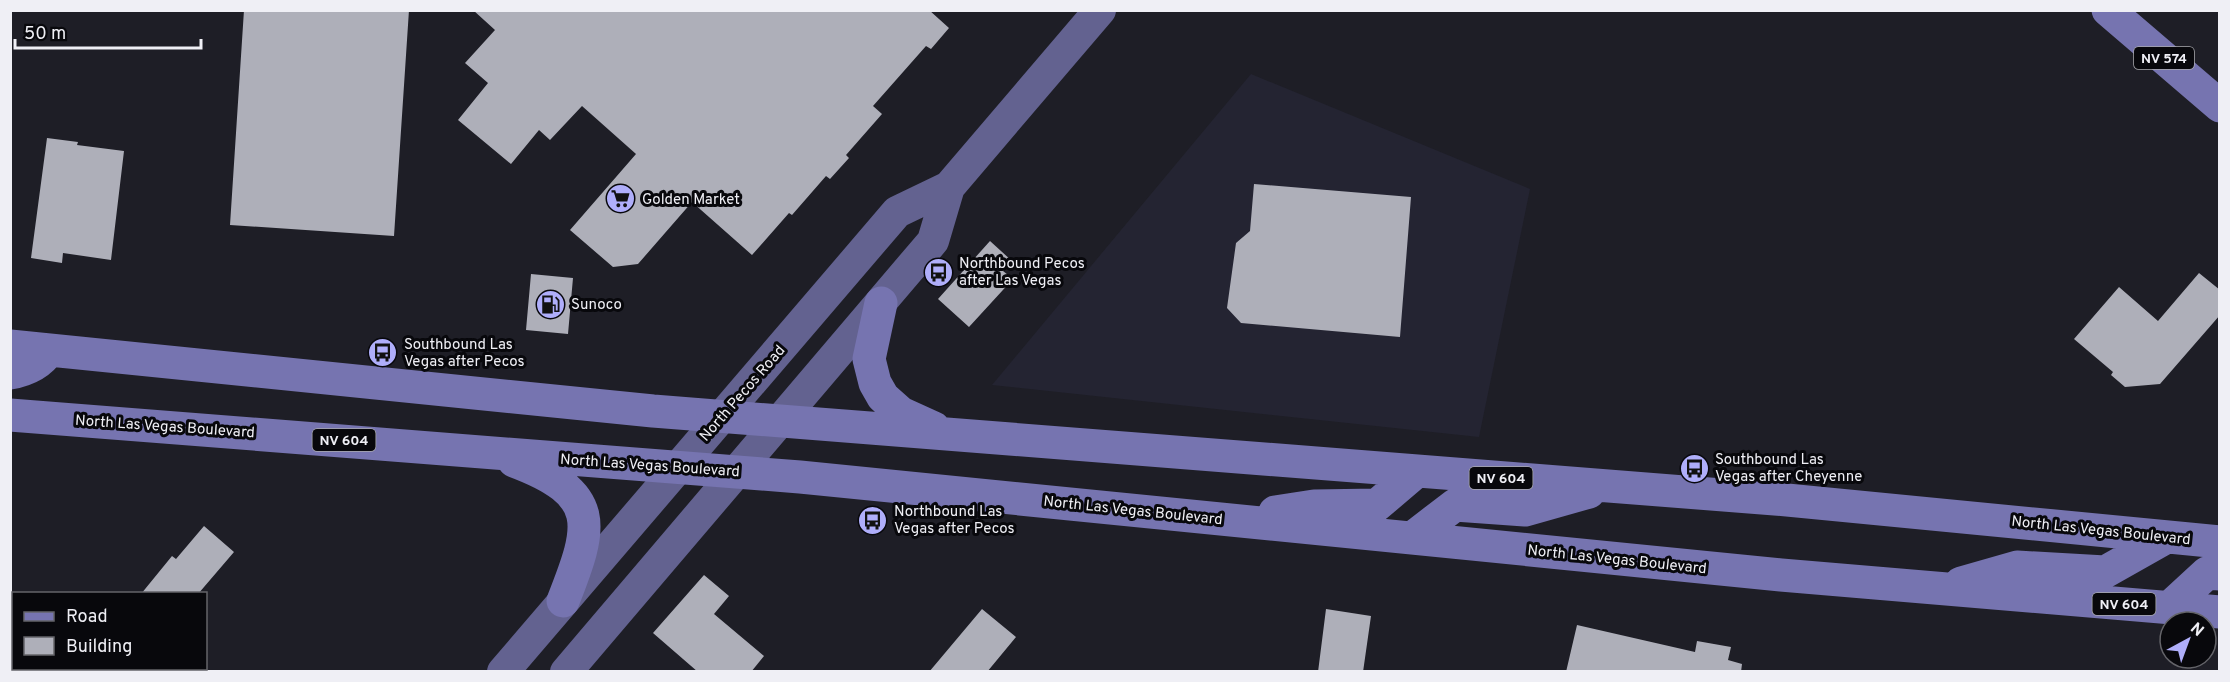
<svg xmlns="http://www.w3.org/2000/svg" width="2230" height="682" font-family="Overpass,sans-serif">
<style>
.built{fill:#242432}
.building{fill:#aeafb9}
.lines{fill:none;stroke-linecap:round;stroke-linejoin:round}
.secondary{stroke:#636290;stroke-width:32}
.primary{stroke:#7674b0;stroke-width:33}
.labels{text-anchor:middle;stroke-width:6;stroke-linejoin:round;paint-order:stroke}
.shield{fill:#08080c;stroke:#aaaaaf;stroke-width:1.5}
.shield-label{font-size:14px;font-weight:bold;fill:#efeff5}
.poi-label{font-size:15px;fill:#efeff5;stroke:#08080c;text-anchor:start}
.street-label{font-size:15px;fill:#efeff5;stroke:#08080c}
</style>
<rect width="100%" height="100%" fill="#1e1e26"/>
<!-- built -->
<path class="built" d="M1251,74L1530,189L1479,437L992,385Z"/>
<!-- building -->
<path class="building" d="M244,10H409L394,236L230,225Z
M473,10H929L949,28L931,49L926,46L873,106L882,114L846,155L849,158L830,179L826,176L792,215L789,213L752,255L692,202L638,264L613,267L570,230L636,154L582,106L550,140L539,130L511,164L458,120L488,83L465,63L495,30Z
M47,138L78,142L77,145L124,151L111,260L63,253L62,263L31,258Z
M1254,184L1411,197L1400,337L1241,323L1227,308L1236,243L1250,231Z
M990,241L1012,261L1003,271L1013,279L969,327L938,299Z
M2199,273L2220,290V315L2160,384L2125,387L2111,375L2113,372L2074,339L2119,287L2158,321Z
M531,274L573,278L568,334L526,330Z
M204,526L234,552L198,594H141L172,556L176,559Z
M704,575L729,596L714,614L764,656L751,672H698L653,633Z
M982,609L1016,637L987,672H929Z
M1326,609L1371,616L1363,672H1318Z
M1577,625L1695,652L1697,641L1731,647L1728,660L1742,664L1741,672H1566Z"/>
<g class="lines">
<!-- secondary -->
<path class="secondary" d="M503,672L897,212L949,187L1100,10
M566,672L933,241L949,187"/>
<!-- primary -->
<path class="primary" d="M2108,10L2220,106
M881,303L869,359L875,383L883,397L901,413L934,428
M10,346L653,411L1787,500L2220,542
M10,373C27,370 40,364 49,350
M10,415L800,477L1781,575L2220,612
M514,461C602,494 593,525 563,601
M1275,512L1314,506L1377,505L1417,471
M1412,538L1455,505L1525,510L1589,492
M1961,583L2017,567L2105,572L2167,537
M2169,608L2207,573L2220,574"/>
</g>
<!-- icons -->
<defs>
<symbol id="supermarket-disc" viewBox="-11 -11 22 22"><circle r="9.5" fill="#afaefa" stroke="#08080c"/><path d="M-6-5.5h2.5l.6 2H6L4.5 2H-2.5L-4.4-4H-6ZM-1.5 3.2a1.3 1.3 0 1 0 .1 0ZM3 3.2a1.3 1.3 0 1 0 .1 0Z" fill="#111"/></symbol>
<symbol id="bus-disc" viewBox="-11 -11 22 22"><circle r="9.5" fill="#afaefa" stroke="#08080c"/><path d="M-5-6H5V4H4V6H2V4H-2V6H-4V4H-5ZM-3.5-4V0h7V-4ZM-3.5 1.2v1.5H-2V1.2ZM2 1.2v1.5H3.5V1.2Z" fill="#111"/></symbol>
<symbol id="fuel-disc" viewBox="-11 -11 22 22"><circle r="9.5" fill="#afaefa" stroke="#08080c"/><path d="M-5.5-6h7V0h2V4h1.3V-2.5L3-4.5l.8-.8L6-3V5H2.5V1h-1V6h-7ZM-4.2-4.7v3.2H.2V-4.7Z" fill="#111"/></symbol>
</defs>
<g fill-rule="evenodd">
<use href="#supermarket-disc" x="604" y="182" width="33" height="33"/>
<use href="#bus-disc" x="922" y="256" width="33" height="33"/>
<use href="#fuel-disc" x="534" y="288" width="33" height="33"/>
<use href="#bus-disc" x="366" y="336" width="33" height="33"/>
<use href="#bus-disc" x="1678" y="452" width="33" height="33"/>
<use href="#bus-disc" x="856" y="504" width="33" height="33"/>
</g>
<g class="labels">
<!-- shield labels -->
<g class="shield">
<rect x="2134" y="47" width="60" height="22" rx="4.5"/>
<rect x="312.5" y="429" width="63" height="22" rx="4.5"/>
<rect x="1469.5" y="467" width="63" height="22" rx="4.5"/>
<rect x="2092.5" y="593" width="63" height="22" rx="4.5"/>
</g>
<g class="shield-label">
<text x="2164" y="63">NV 574</text>
<text x="344" y="445">NV 604</text>
<text x="1501" y="483">NV 604</text>
<text x="2124" y="609">NV 604</text>
</g>
<!-- poi labels -->
<g class="poi-label">
<text x="642" y="204">Golden Market</text>
<text x="959" y="268">Northbound Pecos<tspan x="959" dy="17">after Las Vegas</tspan></text>
<text x="571" y="309">Sunoco</text>
<text x="404" y="349">Southbound Las<tspan x="404" dy="17">Vegas after Pecos</tspan></text>
<text x="1715" y="464">Southbound Las<tspan x="1715" dy="17">Vegas after Cheyenne</tspan></text>
<text x="894" y="516">Northbound Las<tspan x="894" dy="17">Vegas after Pecos</tspan></text>
</g>
<!-- street labels -->
<g class="street-label">
<text transform="translate(742 393) rotate(-49)" y="5">North Pecos Road</text>
<text transform="translate(165 426) rotate(4)" y="5">North Las Vegas Boulevard</text>
<text transform="translate(650 465) rotate(4)" y="5">North Las Vegas Boulevard</text>
<text transform="translate(1133 510) rotate(6)" y="5">North Las Vegas Boulevard</text>
<text transform="translate(2101 530) rotate(6)" y="5">North Las Vegas Boulevard</text>
<text transform="translate(1617 559) rotate(6)" y="5">North Las Vegas Boulevard</text>
</g>
</g>
<!-- border -->
<rect width="2230" height="682" fill="none" stroke="#efeff5" stroke-width="24"/>
<!-- legend -->
<rect x="12" y="592" width="195" height="78" fill="#08080c" stroke="#646469" stroke-width="1.5"/>
<rect x="24" y="612" width="30" height="9" fill="#7674b0" stroke="#646469" stroke-width="1.5"/>
<text x="66" y="622" font-size="18" fill="#efeff5">Road</text>
<rect x="24" y="637" width="30" height="18" fill="#aeafb9" stroke="#646469" stroke-width="1.5"/>
<text x="66" y="652" font-size="18" fill="#efeff5">Building</text>
<!-- north arrow -->
<g transform="translate(2188 640) rotate(41)"><circle r="28" fill="#08080c" stroke="#646469" stroke-width="1.5"/>
<path d="M0-4.5L10 22L0 15L-10 22Z" fill="#afaefa"/>
<text y="-9" font-size="16" font-weight="bold" text-anchor="middle" fill="#efeff5">N</text>
</g>
<!-- scale -->
<path d="M15 39v9h186v-9" fill="none" stroke="#efeff5" stroke-width="3"/>
<text x="24" y="39" font-size="18" fill="#efeff5" stroke="#08080c" stroke-width="4.5" paint-order="stroke">50 m</text>
</svg>
